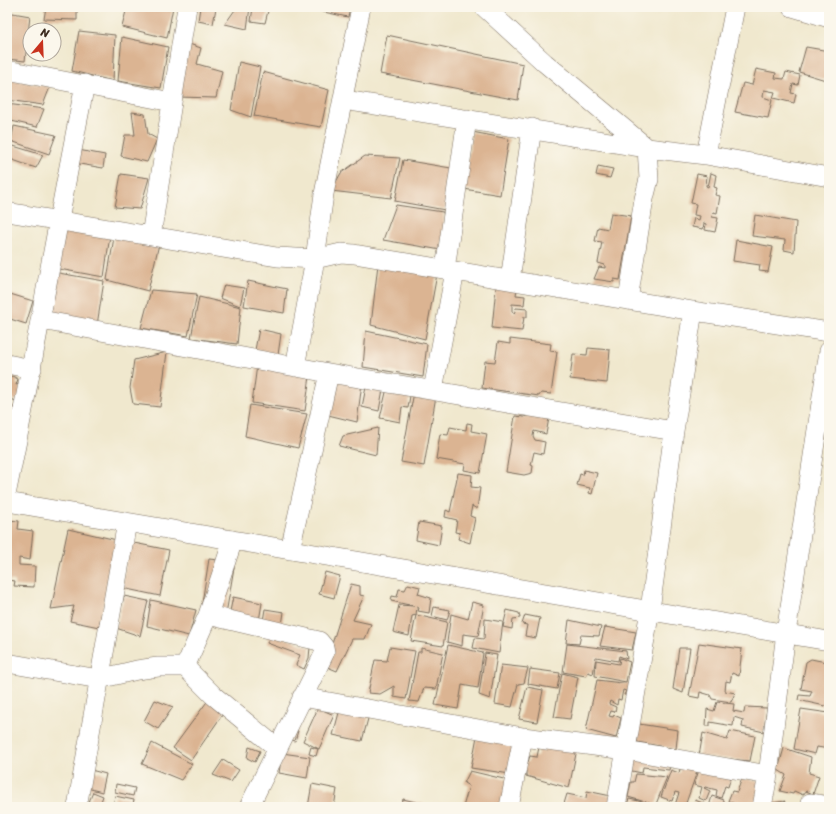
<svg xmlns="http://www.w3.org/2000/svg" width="836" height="814" font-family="Sriracha,sans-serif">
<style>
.building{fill:#dbb492}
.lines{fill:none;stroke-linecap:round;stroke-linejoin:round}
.minor-casing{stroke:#7a6c5c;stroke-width:20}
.minor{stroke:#fff;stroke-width:19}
</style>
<rect width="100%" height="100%" fill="#fbf7ec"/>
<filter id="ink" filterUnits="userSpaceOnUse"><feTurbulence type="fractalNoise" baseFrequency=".025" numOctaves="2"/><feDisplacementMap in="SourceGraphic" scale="8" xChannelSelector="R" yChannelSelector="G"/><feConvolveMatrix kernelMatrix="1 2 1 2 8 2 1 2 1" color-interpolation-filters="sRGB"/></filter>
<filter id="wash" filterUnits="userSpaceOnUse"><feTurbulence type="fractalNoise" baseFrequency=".012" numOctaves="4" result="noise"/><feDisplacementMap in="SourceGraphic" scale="16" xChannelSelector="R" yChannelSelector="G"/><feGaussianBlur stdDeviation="0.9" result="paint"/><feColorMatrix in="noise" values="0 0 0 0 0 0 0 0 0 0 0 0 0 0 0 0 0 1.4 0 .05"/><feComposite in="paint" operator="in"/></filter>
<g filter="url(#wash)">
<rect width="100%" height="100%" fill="#f0e8ce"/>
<g id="blocks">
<!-- building -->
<path class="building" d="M46,7H77V20L44,19Z
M127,7H173L167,38L122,27Z
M200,7L216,8L213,24L198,21Z
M237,7H250L247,29L225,24Z
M253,7H269L265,23L251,21Z
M299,7H350L348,17Z
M7,12L30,16L25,61L7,59Z
M79,31L115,35L113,81L72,71Z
M387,35L523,64L518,100L380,74Z
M122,37L168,47L161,88L118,81Z
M189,44L201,48L197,64L222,71L216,98L177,97Z
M806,47L829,51V81L799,72Z
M239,62L260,67L251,117L231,110Z
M756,69L776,73L775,78L784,79L786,72L800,75L798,85L793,84L791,93L796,94L794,103L773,98L775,92L764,90L763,97L772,100L768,118L735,112L743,83L752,85Z
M263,72L329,90L321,127L254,116Z
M11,79L50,87L43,105L7,100Z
M7,104L44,109L37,127L7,120Z
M132,112L145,114L148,134L157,139L147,162L121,156L125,135H135Z
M14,126L56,135L49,154L11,141Z
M472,132L509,139L500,195L464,189Z
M10,145L43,155L36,168L7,158Z
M78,150L105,155L103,168L74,163Z
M365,156L400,158L391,198L331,191L341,173Z
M403,160L451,168L445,210L395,201Z
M598,166L613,169L610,178L596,175Z
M711,173L716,175L714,187L717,188L715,195L720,196L717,213L713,212L712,217L718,218L715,232L705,230L706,224L704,223L703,229L692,227L694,218L699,220L700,216L694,215L696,204L691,203L697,174L707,176L706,186L708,187Z
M121,174L149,178L140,209L115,207Z
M396,205L443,212L445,229L441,250L383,240Z
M611,213L631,216L620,280L614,279V282L594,279L599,267L605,268V265L598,263L602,242L595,241L598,227L608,229Z
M755,215L796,222L794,252L784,250L785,240L752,236Z
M61,228L110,235L104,277L53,268Z
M7,236L11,237L7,250Z
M114,237L159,244L148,291L107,280Z
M736,240L773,247L768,272L759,271L760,265L733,261Z
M378,264L437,274L425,339L371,325Z
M53,272L104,281L97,325L45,316Z
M248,281L287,289L284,313L244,306Z
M224,285L244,288L240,306L220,298Z
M496,287L517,289L516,295L525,296L524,305L512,304V311L514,314L516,308L527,309V317H524L522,331L492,328Z
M151,290L197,294L188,336L141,328Z
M7,293L33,301L26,324L7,318Z
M199,297L241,307L237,344L191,338Z
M259,329L281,334L278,355L255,350Z
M366,331L427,344L423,377L363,367Z
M510,339L551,344L550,351L557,352L551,394L541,393L539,396L482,388L485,361L495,362L498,342L510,344Z
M588,348L610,350L607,383L570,379L573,354L587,355Z
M167,352L160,407L133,404L130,388L134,360Z
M257,365L310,376L305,411L252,403Z
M12,376L18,379L16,385L18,384L22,392L16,401L11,399L10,403L14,409L13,411L9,410L11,415L14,416L12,423L7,422V379Z
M332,378L362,383L357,422L324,414Z
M366,387L383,389L379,411L362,407Z
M387,388L411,390L408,408L402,407L400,422L380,418Z
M414,392L436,396L424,466L401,462Z
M250,405L307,414L298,448L245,436Z
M529,415L549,418L546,434L534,431L533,436L535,440L545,442L543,454L534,452L531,465L533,466L532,473L524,475L506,472L515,416L524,417Z
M467,423L472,424L471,431L487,434L480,473L464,470L465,464L436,459L440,434L448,435L450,427L466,430Z
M378,428L376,455L339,446L343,436Z
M584,470L597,473L592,494L589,493L590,488L577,485L580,474L583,475Z
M458,473L472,475L471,487L480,488L477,509L472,506L470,516L475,518L470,543L458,539L460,533L455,532L457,520L445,517L446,510L450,512Z
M7,520L19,521L18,529L33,531L30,560L19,558V565L35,566L34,587L14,586L15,581L7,580Z
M419,522L442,526L439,545L416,540Z
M68,529L117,540L99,627L70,621L74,606L51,609Z
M129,542L169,550L160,596L122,588Z
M209,559L235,562L226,614L201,609Z
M325,572L340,576L334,598L319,594Z
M351,584L360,586V595L364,596L353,620L371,624L365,639H352L337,671L325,666Z
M408,584L420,587L418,594L431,598L429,613L418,611L419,608L417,607L416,615L412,616L409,636L393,632L399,605L414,606L391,601L392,596L397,597L399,589L405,590Z
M124,596L148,601L140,636L116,628Z
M233,597L262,603L259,621L229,616Z
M151,600L196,610L189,636L147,626Z
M472,602L484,605L478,636L463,634L462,646L447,642L451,614L468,619Z
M434,607L450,610L447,620L432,616Z
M265,609L284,612L282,625L263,621Z
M507,610L519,613L520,618L513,619L512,629L503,627Z
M416,615L447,622L443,646L411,641Z
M525,615L540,618L536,638L525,636L527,625L522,624Z
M485,619L503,622L499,653L473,648L475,638L484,639Z
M569,620L601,627L599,636L581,635L579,644L566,643Z
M605,627L636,632L632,650L600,646Z
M271,633L310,647L309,658L304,669L296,665L300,655L267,643Z
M699,643L742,649L739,676L732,673L730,682L726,681L725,691L735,693L731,702L712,699L710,695L700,692L699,698L689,696Z
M567,644L626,651L627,659L619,656L618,661L596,657L593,674L588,672L586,676L563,672Z
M448,645L483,653L478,688L462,685L458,709L435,705Z
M390,647L415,651L406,699L394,697V686L380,694L368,693L375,660L387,661Z
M421,648L443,653L436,689L424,688L419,702L409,701L418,652H421Z
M679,648H690L683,693L673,689Z
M485,653L497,655L490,699L479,695Z
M620,658L630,662L626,682L595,676L596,660L619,664Z
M811,659L826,662L829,672V701L825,706L798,700L799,695L810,696L812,691L801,689L806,662Z
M501,665L528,668L524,683L518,684L512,707L495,704Z
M530,669L560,673L557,689L528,684Z
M562,673L578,677L570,719L554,717Z
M597,680L630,684L626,695H624L626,691L623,690L621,700L618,699L617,705L610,701L609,704L616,707L615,712L611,711L609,716L613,717L614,715L621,718L616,738L586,730Z
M527,687L543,690L537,722L519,719Z
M209,699L225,711L191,760L173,748Z
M155,700L173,707L158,729L144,721Z
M717,702L734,704L733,711L744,713L745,707L767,708L764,732L742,727L743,720L734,717L733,726L710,722V726H706L707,709L714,711Z
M318,708L334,715L319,749L303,741Z
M340,709L369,715L362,741L333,735Z
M801,709L829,713V749L817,747L815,754L794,749Z
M639,724L678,730L676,749L637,742Z
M290,729L298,731L295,741L287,738Z
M478,731L517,739L510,774L471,768Z
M730,731L755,736L750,761L699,756L703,733L727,740Z
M540,742L577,749L569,788L526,776V771L524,770L526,762H528L530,756L537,757Z
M152,743L192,764L181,780L142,764Z
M249,747L260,751L255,762L247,758Z
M311,747L318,749L316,756L309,754Z
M784,748L811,757L809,773L819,776L813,794L806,791L803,795L794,791L793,794L780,791L786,775L778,770Z
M282,753L310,757L307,778L279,773Z
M632,753L671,761L669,770L643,767L642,773L627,770Z
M223,760L239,770L231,782L213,775Z
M681,765L699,766L686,803L675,805L679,793L675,792L672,801L661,797L671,770L679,773Z
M87,769L106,774L102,792L83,787Z
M699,770L731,777L728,787L725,786L721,798L716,796L717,790L705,787L704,788L710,791L706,801L699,798L702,787L694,785Z
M470,771L508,780L503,807H463L469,786L464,783Z
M636,774L667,777L656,804H653L652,807H626L629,799L649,803L628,797L631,782H634Z
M742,778L764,783L757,807H732L733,803L728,801L732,791L737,792Z
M116,784L135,788L133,796L115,792Z
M312,784L337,789L334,807H308Z
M587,791L611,796L609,807H563L567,794L586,798Z
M93,792L103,796L99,807H87Z
M115,796L134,800L132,807L113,806Z
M712,796L724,800L723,807H693L695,800L713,807L710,803Z
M403,799L424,804L423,807H401Z
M785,801L782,807H770L772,803Z"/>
</g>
</g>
<g filter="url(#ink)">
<use href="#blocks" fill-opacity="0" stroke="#7a6c5c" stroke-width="1"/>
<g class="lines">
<defs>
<path id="minor" d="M484,7L545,63L646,147
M792,7L829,18
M7,70L172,102
M344,100L647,148
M706,155L829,177
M7,212L277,257L315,259L341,253L354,254L693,311L829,332
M151,236L187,7
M445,269L467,119
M510,280L532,128
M628,300L644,199L649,179L647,148L706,155L735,7
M41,320L329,373L674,431
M7,364L32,369
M295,367L315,259L324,194L361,7
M433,390L455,271
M7,490C35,355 58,219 85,84
M7,502L829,641
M290,550L329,373
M208,615L319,641L324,647L325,652L249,807
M7,663L99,679L137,670L158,667H185L214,696L277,748
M185,667L208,615L233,540
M302,697L523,737L626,750L768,775
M810,803L829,806
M77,807L127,522
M509,807L523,737
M616,807L650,610L674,431L693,311
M762,807L768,775L786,633L829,351"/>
</defs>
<!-- minor casing -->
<use href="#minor" class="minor-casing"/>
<!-- minor -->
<use href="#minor" class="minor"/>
</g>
</g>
<!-- margin -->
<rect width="836" height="814" fill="none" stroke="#fbf7ec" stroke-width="24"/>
<!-- north arrow -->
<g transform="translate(42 42) rotate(19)"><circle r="19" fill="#fbf7ec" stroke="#aea59a"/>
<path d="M0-3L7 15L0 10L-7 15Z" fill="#c8321e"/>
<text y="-6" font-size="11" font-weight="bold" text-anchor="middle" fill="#3b2a1e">N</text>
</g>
</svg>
